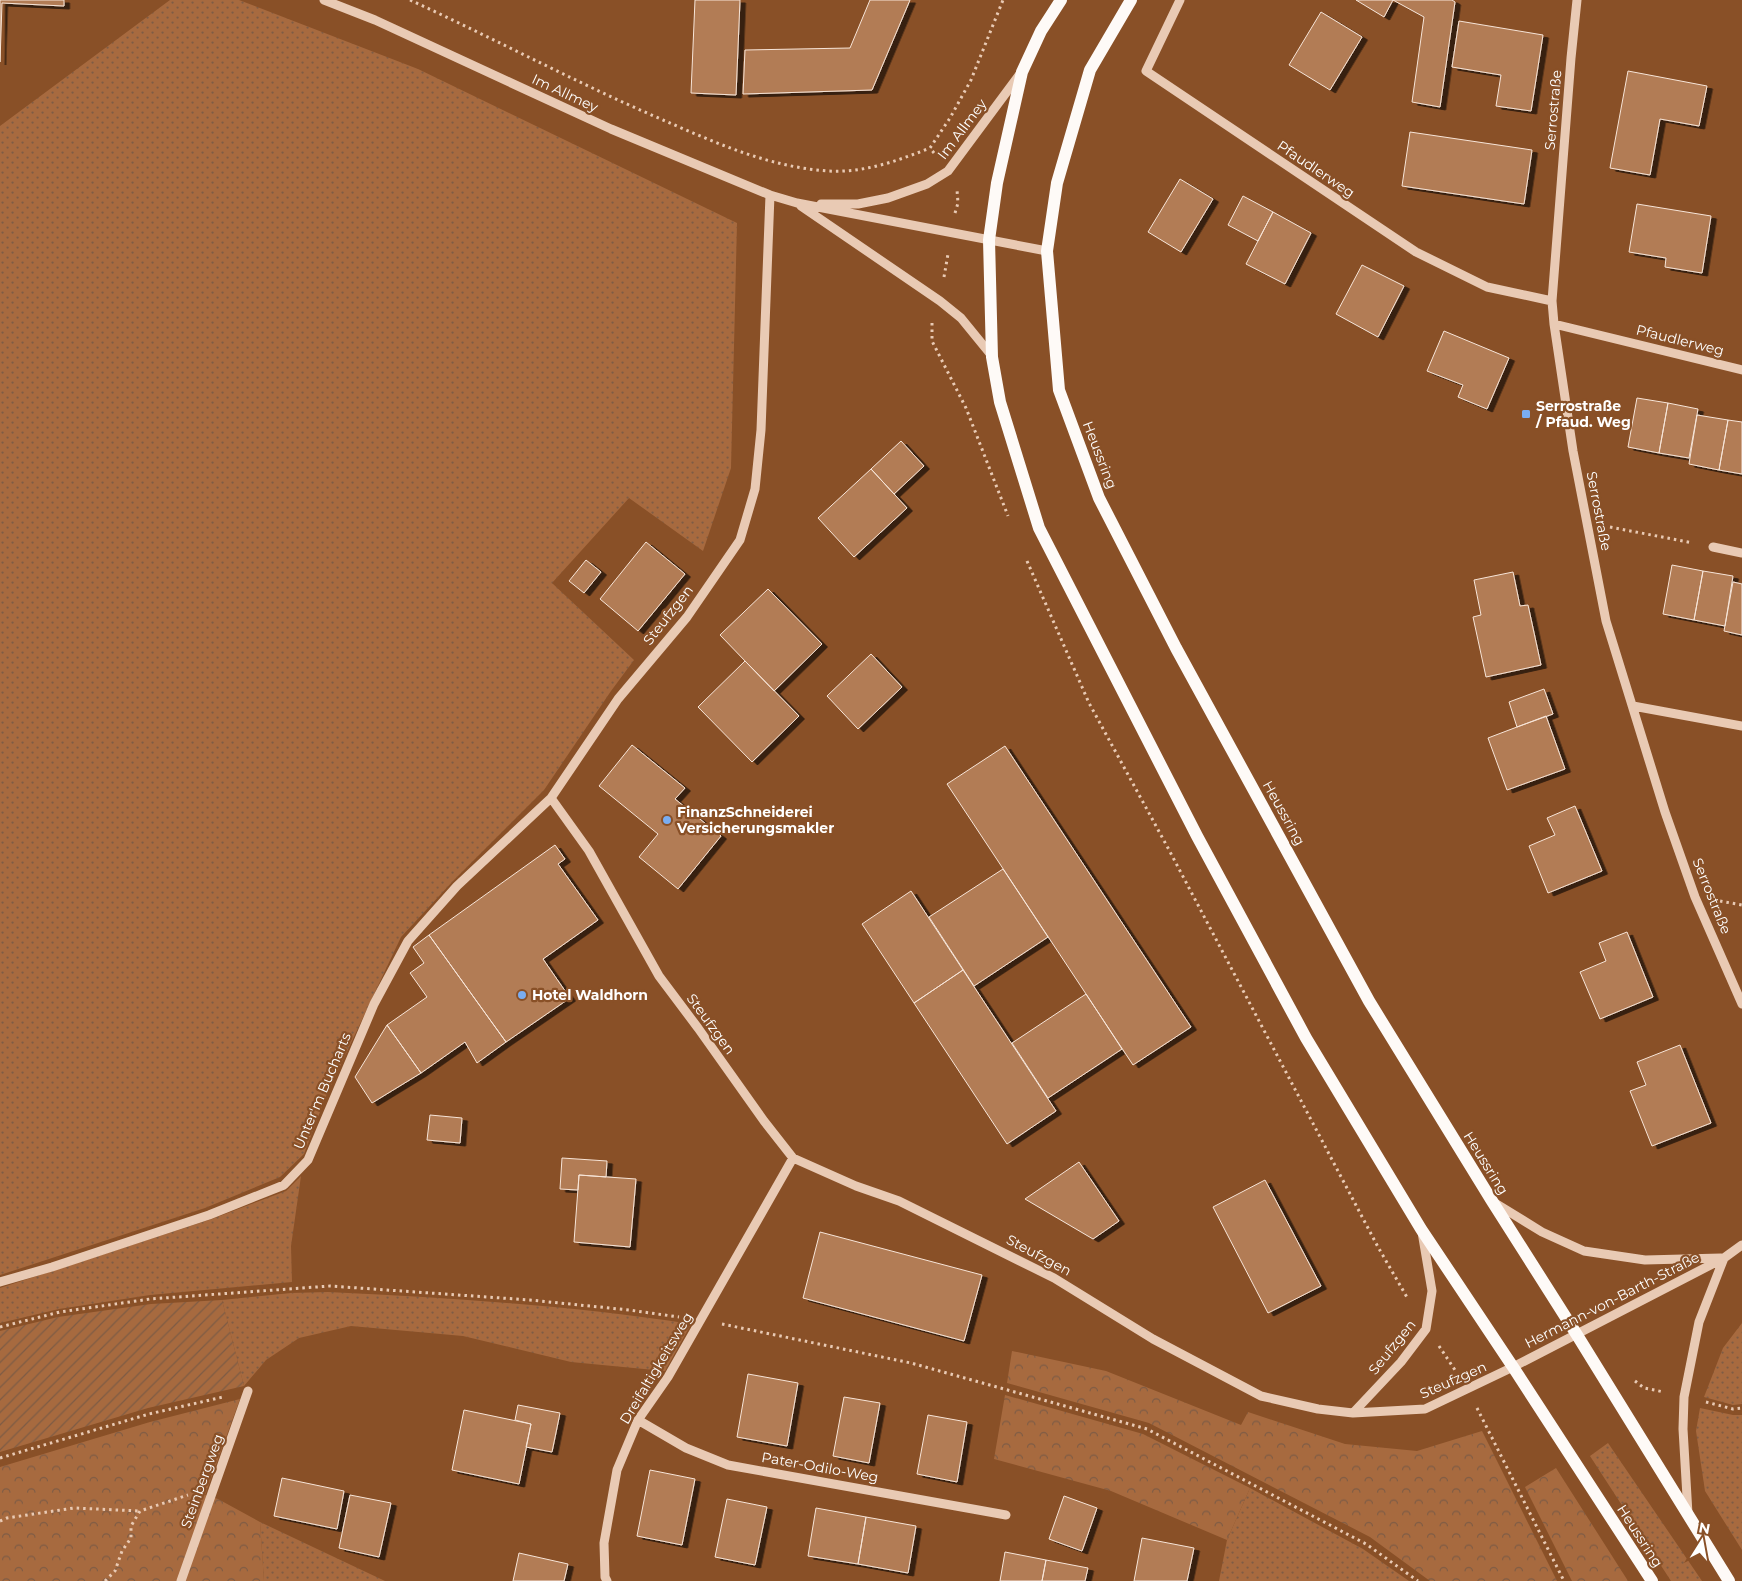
<svg xmlns="http://www.w3.org/2000/svg" width="1742" height="1581" font-family="Montserrat,sans-serif">
<style>
.grass{fill:url(#grass-dots)}
.forest{fill:url(#forest-crowns)}
.garden{fill:url(#garden-furrows)}
.building{fill:#b27b54;stroke:#f7e5d8;filter:url(#shadow)}
.lines{fill:none;stroke-linecap:round;stroke-linejoin:round}
.path{stroke:#e9cab4;stroke-width:3;stroke-dasharray:2.5 4;stroke-linecap:butt}
.minor{stroke:#e9cab4;stroke-width:9}
.major{stroke:#fefaf7;stroke-width:12}
.poi-dot{fill:#7aadf1;stroke:#895027;stroke-width:2}
.labels{text-anchor:middle;stroke-width:4.5;stroke-linejoin:round;paint-order:stroke}
.street-label{font-size:14px;fill:#fff;stroke:#895027}
.poi-label{font-size:14px;font-weight:bold;fill:#fff;stroke:#895027;text-anchor:start}
</style>
<defs>
<pattern id="grass-dots" width="8" height="8" patternUnits="userSpaceOnUse" patternTransform="scale(1.25)"><rect width="8" height="8" fill="#a76a3f"/><path d="M2 2h.1M6 6h.1" fill="none" stroke="#7e5c45" stroke-width="1.8" stroke-linecap="round"/></pattern>
<pattern id="forest-crowns" width="20" height="18" patternUnits="userSpaceOnUse" patternTransform="scale(1.25)"><rect width="20" height="18" fill="#a76a3f"/><path d="M2 6a3 3 0 1 1 6 0M12 15a3 3 0 1 1 6 0" fill="none" stroke="#7e5c45"/></pattern>
<pattern id="garden-furrows" width="10" height="10" patternUnits="userSpaceOnUse" patternTransform="scale(1.25)"><rect width="10" height="10" fill="#a76a3f"/><path d="M-1 1l2-2M0 10L10 0M9 11l2-2" fill="none" stroke="#7e5c45"/></pattern>
<filter id="shadow"><feDropShadow dx="5.5" dy="3" stdDeviation="0" flood-color="#0009"/></filter>
</defs>
<rect width="100%" height="100%" fill="#895027"/>
<!-- grass -->
<path class="grass" d="M170,0H239L418,69L737,223L731,468L703,551L629,498L552,583L634,660L611,691L544,790L453,881L401,937L326,1096L304,1154L280,1177L205,1208L0,1275V126Z
M301,1176L291,1246L292,1282L150,1295L59,1309L0,1323V1288L212,1219L286,1191Z
M328,1292C449,1298 571,1305 691,1324L665,1371L571,1362L463,1336L351,1326L299,1338L266,1360L244,1386L222,1300L291,1293Z
M1742,1323V1404L1733,1405L1704,1397L1723,1348Z
M1700,1408L1733,1415H1742V1550L1705,1491L1696,1431Z
M1608,1443L1702,1581H1671L1590,1456Z
M1250,1488L1363,1549L1409,1581H1219L1227,1540Z
M260,1522L385,1581H264Z"/>
<!-- forest -->
<path class="forest" d="M1012,1351L1106,1371L1241,1425L1248,1412L1345,1444L1417,1451L1482,1431L1557,1581H1430L1370,1537L1149,1423L1007,1383Z
M1005,1395L1143,1434L1250,1488L1227,1540L1111,1491L994,1459Z
M240,1399L205,1495L218,1499L260,1522L264,1581H0V1467L150,1422Z
M1556,1468L1628,1581H1572L1525,1487Z"/>
<!-- garden -->
<path class="garden" d="M222,1300L244,1386L148,1408L0,1452V1331L58,1317L151,1304Z"/>
<!-- building -->
<path class="building" d="M0,0H64V6L2,3L0,62Z
M695,0H740L736,95L691,93Z
M870,0H910L872,90L743,94L745,50L850,48Z
M1356,0H1393L1384,17Z
M1393,0H1452L1455,2L1440,107L1412,102L1424,17Z
M1321,12L1362,37L1330,90L1289,65Z
M1459,21L1543,35L1531,111L1496,106L1501,75L1452,67Z
M1628,71L1707,86L1699,126L1660,119L1650,175L1610,168Z
M1410,132L1532,150L1524,204L1402,186Z
M1180,179L1213,199L1181,252L1148,232Z
M1243,196L1273,212L1258,241L1228,225Z
M1637,204L1711,216L1702,273L1665,267L1666,258L1629,252Z
M1273,212L1311,233L1285,284L1246,264Z
M1362,265L1404,286L1378,337L1336,314Z
M1444,331L1509,358L1487,409L1458,397L1463,385L1427,371Z
M1637,398L1668,403L1659,453L1628,447Z
M1668,403L1698,409L1689,458L1659,453Z
M1697,415L1728,420L1719,470L1689,464Z
M1728,420L1742,422V474L1719,470Z
M901,441L924,466L894,494L871,469Z
M871,469L907,508L854,557L818,518Z
M646,542L685,574L638,631L600,599Z
M586,560L601,572L584,593L569,581Z
M1672,565L1703,571L1694,620L1663,614Z
M1703,571L1733,576L1725,626L1694,620Z
M1513,572L1520,606L1528,605L1541,665L1486,677L1473,617L1481,615L1474,580Z
M1733,582L1742,584V635L1724,631Z
M768,589L822,644L774,691L720,635Z
M871,654L902,687L858,729L827,696Z
M745,661L799,716L752,762L698,707Z
M1544,689L1553,714L1517,727L1509,702Z
M1546,716L1565,769L1507,790L1488,738Z
M632,745L685,788L675,799L721,836L678,889L639,857L658,834L599,786Z
M1005,746L1191,1027L1133,1065L947,784Z
M1575,806L1602,871L1548,893L1529,846L1555,835L1547,818Z
M555,845L565,859L558,864L598,920L543,959L570,998L506,1042L429,935Z
M1003,869L1048,937L974,986L929,917Z
M911,891L963,970L914,1003L862,924Z
M1627,932L1653,997L1600,1019L1580,972L1606,961L1599,943Z
M429,935L506,1042L477,1063L465,1042L421,1073L387,1025L427,997L410,973L424,963L413,947Z
M963,970L1056,1111L1007,1144L914,1003Z
M1086,994L1122,1049L1048,1098L1012,1043Z
M387,1025L421,1073L372,1103L355,1077Z
M1680,1045L1711,1123L1652,1146L1630,1091L1646,1085L1637,1062Z
M430,1115L462,1118L460,1143L427,1140Z
M562,1158L607,1161L606,1177L579,1175L578,1190L560,1189Z
M1079,1162L1119,1221L1093,1239L1025,1199Z
M579,1175L636,1179L630,1247L574,1242Z
M1265,1180L1321,1286L1268,1313L1213,1207Z
M820,1232L982,1275L964,1341L803,1298Z
M748,1374L798,1383L787,1446L737,1437Z
M844,1397L880,1403L869,1463L833,1456Z
M518,1405L560,1413L552,1452L526,1447L531,1424L515,1420Z
M464,1410L531,1424L519,1484L452,1470Z
M928,1415L967,1422L957,1482L917,1474Z
M650,1470L695,1479L682,1545L637,1536Z
M282,1478L344,1491L337,1529L274,1516Z
M350,1495L391,1503L379,1557L339,1548Z
M1064,1496L1097,1508L1082,1551L1049,1539Z
M727,1499L767,1507L755,1565L715,1557Z
M816,1508L866,1517L858,1564L808,1556Z
M866,1517L916,1526L908,1573L858,1564Z
M1142,1538L1194,1548L1187,1581H1134Z
M1005,1552L1046,1560L1042,1581H1000Z
M519,1553L568,1564L564,1581H513Z
M1046,1560L1088,1568L1085,1581H1042Z"/>
<g class="lines">
<!-- path -->
<path class="path" d="M410,0C495,39 577,83 663,120C716,143 769,167 828,171C864,173 897,161 930,148
M934,153L930,148L950,118L971,80L1003,0
M955,213L958,203L957,190
M944,277L948,254
M932,323V341L966,408L1008,516
M1610,527L1693,543
M1027,561L1089,703L1168,848L1378,1247L1408,1299
M1720,901L1742,905
M722,1324L911,1363L1147,1429L1366,1544L1418,1581
M0,1327L60,1312L150,1299L330,1286L530,1300L629,1310L679,1317
M1439,1346L1455,1370
M1635,1381L1644,1388L1664,1392
M1706,1402L1733,1409L1742,1408
M1477,1408L1564,1581
M0,1458L149,1414L223,1397
M0,1521L7,1518L74,1508L140,1511
M105,1581L115,1571L122,1551L131,1538V1526L140,1511L188,1495"/>
<!-- minor -->
<path class="minor" d="M324,0L375,20L611,129L770,195L797,203L1047,251
M1180,0L1146,71L1416,252L1487,287L1552,301
M1577,0L1571,58L1552,301L1554,324L1573,451L1606,621L1665,812L1695,897L1742,1004
M770,195L761,430L755,489L740,540L687,617L618,699L551,798L589,851L659,976L698,1028L764,1121L793,1158L856,1186L899,1201L1054,1278L1153,1339L1261,1396L1318,1409L1353,1413L1425,1409L1513,1367L1724,1258L1742,1245
M821,204H858L888,198L927,184L948,171L1020,74
M801,206L940,301L961,318L992,356
M1554,324L1742,370
M1713,547L1742,553
M1633,706L1742,726
M1495,1203L1542,1232L1584,1251L1645,1260L1721,1258
M0,1282L52,1267L209,1215L284,1185L308,1160L374,1004L408,941L457,886L551,798
M1353,1413L1401,1362L1426,1329L1432,1291L1422,1232
M638,1420L686,1448L728,1465L1006,1515
M1688,1514L1683,1429L1684,1397L1699,1322L1724,1258
M181,1581L248,1391
M607,1581L605,1577L604,1543L617,1470L638,1420L668,1377L793,1158"/>
<!-- major -->
<path class="major" d="M1061,0L1041,31L1022,72L997,183L989,240L992,357L1000,402L1039,528L1197,836L1306,1038L1421,1229L1513,1367L1652,1581
M1131,0L1090,70L1057,183L1047,251L1059,390L1099,498L1176,648L1369,1001L1492,1201L1577,1335L1729,1581"/>
</g>
<!-- markers -->
<g class="poi-dot">
<rect x="1521" y="409" width="10" height="10" rx="2.5"/>
<circle cx="667" cy="820" r="5"/>
<circle cx="522" cy="995" r="5"/>
</g>
<g class="labels">
<!-- street labels -->
<g class="street-label">
<text transform="translate(565 93) rotate(25)" y="5">Im Allmey</text>
<text transform="translate(1553 110) rotate(-85)" y="5">Serrostraße</text>
<text transform="translate(962 129) rotate(-53)" y="5">Im Allmey</text>
<text transform="translate(1316 169) rotate(34)" y="5">Pfaudlerweg</text>
<text transform="translate(1680 340) rotate(14)" y="5">Pfaudlerweg</text>
<text transform="translate(1100 455) rotate(69)" y="5">Heussring</text>
<text transform="translate(1599 511) rotate(79)" y="5">Serrostraße</text>
<text transform="translate(668 615) rotate(-52)" y="5">Steufzgen</text>
<text transform="translate(1284 813) rotate(61)" y="5">Heussring</text>
<text transform="translate(1712 896) rotate(68)" y="5">Serrostraße</text>
<text transform="translate(711 1024) rotate(54)" y="5">Steufzgen</text>
<text transform="translate(322 1091) rotate(-67)" y="5">Unter'm Bucharts</text>
<text transform="translate(1486 1163) rotate(58)" y="5">Heussring</text>
<text transform="translate(1039 1255) rotate(28)" y="5">Steufzgen</text>
<text transform="translate(1612 1300) rotate(-27)" y="5">Hermann-von-Barth-Straße</text>
<text transform="translate(1392 1347) rotate(-51)" y="5">Seufzgen</text>
<text transform="translate(656 1368) rotate(-59)" y="5">Dreifaltigkeitsweg</text>
<text transform="translate(1453 1380) rotate(-24)" y="5">Steufzgen</text>
<text transform="translate(820 1467) rotate(10)" y="5">Pater-Odilo-Weg</text>
<text transform="translate(202 1481) rotate(-70)" y="5">Steinbergweg</text>
<text transform="translate(1640 1536) rotate(57)" y="5">Heussring</text>
</g>
<!-- poi labels -->
<g class="poi-label">
<text x="1536" y="411">Serrostraße<tspan x="1536" dy="16">/ Pfaud. Weg</tspan></text>
<text x="677" y="817">FinanzSchneiderei<tspan x="677" dy="16">Versicherungsmakler</tspan></text>
<text x="532" y="1000">Hotel Waldhorn</text>
</g>
</g>
<!-- north arrow -->
<g transform="translate(1702 1541) rotate(11)" stroke="#895027" stroke-width="4" paint-order="stroke">
<path d="M0-4L9 19L0 12L-9 19Z" fill="#ffffff"/>
<text y="-8" font-size="14" font-weight="bold" text-anchor="middle" fill="#ffffff">N</text>
</g>
</svg>
